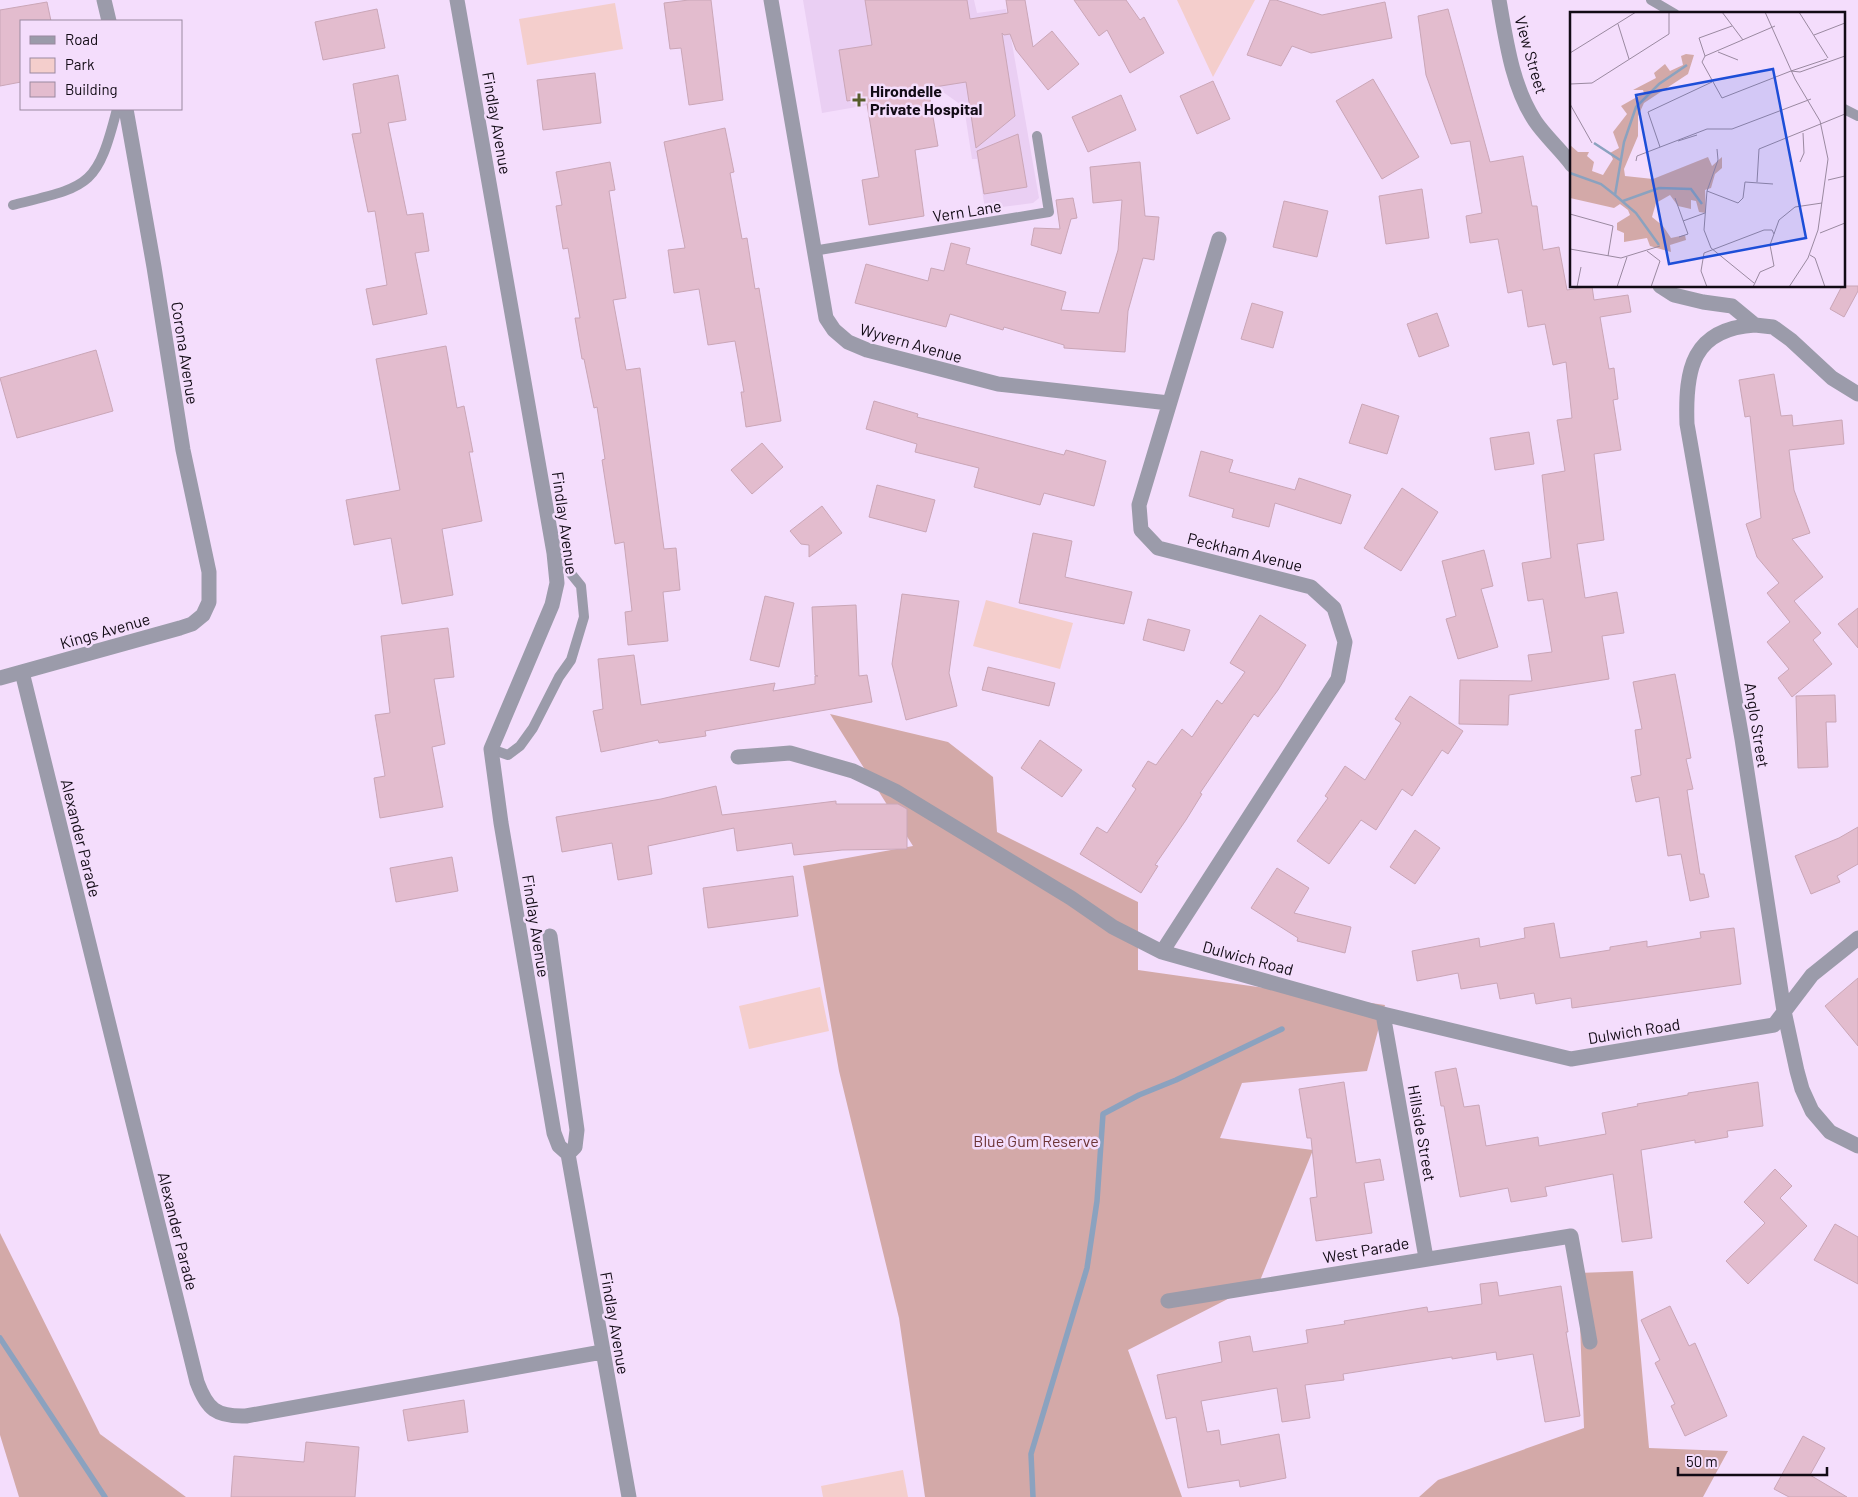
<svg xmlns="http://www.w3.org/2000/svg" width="1858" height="1497" font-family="Barlow,sans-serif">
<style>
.built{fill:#eacff3}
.green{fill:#f4cecc}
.forest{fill:#d3a9a8}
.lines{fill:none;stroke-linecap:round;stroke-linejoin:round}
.stream{stroke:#8ba2bf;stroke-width:5.5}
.building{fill:#e3bcce;stroke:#caa6b7}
.service{stroke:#9b9baa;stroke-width:10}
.minor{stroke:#9b9baa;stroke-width:15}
.poi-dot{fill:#565c2a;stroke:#f4ddfc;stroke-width:2}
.labels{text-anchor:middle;stroke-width:5;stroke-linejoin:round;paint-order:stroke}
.street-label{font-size:16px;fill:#120b15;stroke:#f4ddfc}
.poi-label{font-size:16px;font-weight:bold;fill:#120b15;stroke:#f4ddfc;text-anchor:start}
.park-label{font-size:16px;fill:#6c3435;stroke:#f4ddfc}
.inset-river{fill:none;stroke:#8ba2bf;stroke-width:2.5}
.inset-road{fill:none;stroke:#9a89a0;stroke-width:1}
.view{fill:#1d4ed8;fill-opacity:0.15;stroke:#1d4ed8;stroke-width:2.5}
.inset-edge{fill:none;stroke:#120b15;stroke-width:2.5}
</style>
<rect width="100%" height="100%" fill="#f4ddfc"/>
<!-- built -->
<path class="built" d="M803,0H974L977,13L1006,9L1039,198L1033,203L985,209L977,159H972L964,107L943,92L822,113Z"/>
<!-- green -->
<path class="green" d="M1177,0H1255L1213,77Z
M615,3L623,49L527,65L519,19Z
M986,600L1073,623L1060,669L973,646Z
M820,987L829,1031L749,1049L739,1006Z
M903,1470L908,1497H823L821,1486Z"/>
<!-- forest -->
<path class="forest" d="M830,714L948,742L993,777L997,832L1138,902V970L1385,1005L1367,1071L1242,1083L1220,1138L1313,1150L1259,1283L1128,1350L1182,1497H925L899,1318L839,1071L803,866L913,846Z
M0,1233L100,1434L186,1497H19L0,1435Z
M1633,1271L1649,1448L1728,1451L1703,1497H1419L1438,1480L1584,1428L1578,1273Z"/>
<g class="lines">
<!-- stream -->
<path class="stream" d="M0,1338L105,1497
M1033,1497L1031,1454L1087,1268L1097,1201L1103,1114L1139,1095L1176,1080L1282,1029"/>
</g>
<!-- building -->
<path class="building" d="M689,0H711L723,100L689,105L681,48L670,49L664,3Z
M865,0H967L970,19L1008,13L1006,0H1025L1033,47L1052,31L1079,64L1048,90L1016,50L1010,34L1004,35L1002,33L1015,116L976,148L966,82L928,88L938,146L915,150L924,216L869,225L862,180L879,177L866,98L847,101L839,50L872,45Z
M1074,0H1126L1140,20L1144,17L1164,53L1130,73L1107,30L1099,36Z
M1270,0H1276L1322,15L1385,2L1392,38L1311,53L1292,46L1281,66L1247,55Z
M47,2L51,21H21V82L0,86V10Z
M377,9L385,48L323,60L315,22Z
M1448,9L1490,162L1523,156L1532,206H1537L1543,250L1559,247L1567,290L1592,286L1594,300L1628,295L1631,312L1600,317L1609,369L1614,368L1618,399L1613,400L1621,450L1594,454L1604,540L1577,544L1585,598L1617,592L1624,633L1602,636L1609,679L1509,695L1508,725L1459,724L1460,680L1532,681L1528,655L1552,652L1543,599L1528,601L1522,563L1551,558L1542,475L1565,471L1557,420L1572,418L1566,362L1553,365L1545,324L1528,327L1522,290L1508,293L1498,239L1470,243L1466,216L1482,213L1470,141L1451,144L1426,75L1418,16Z
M595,73L601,123L543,130L537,80Z
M398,75L406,120L388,123L407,215L423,213L429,251L415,253L427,314L373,325L366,289L387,285L375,211L368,212L352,134L361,133L353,84Z
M1373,79L1419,157L1382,179L1336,101Z
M1213,81L1230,119L1197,134L1180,96Z
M1121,95L1136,130L1088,152L1072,117Z
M725,128L734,172L730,173L742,239L747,238L755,289L759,288L781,421L746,427L741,392H744L735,341L708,345L699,289L674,293L668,250L685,248L664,142Z
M1018,134L1027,187L984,194L977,151Z
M610,162L615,190L609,191L626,298L613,300L626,370L640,368L664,549L676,548L680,590L663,592L668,641L628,645L625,612L632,611L624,542L615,544L602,460L605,459L597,407L594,408L584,359H582L575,318H580L568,248L563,249L556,206L562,205L556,172Z
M1140,162L1145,216L1159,217L1154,260L1143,258L1128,311L1125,352L1064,348V345L1004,327L1003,330L950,314L946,327L855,303L866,264L928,281L931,268L944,271L951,243L970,248L966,264L1066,292L1061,310L1099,313L1118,250L1122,200L1093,203L1090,167Z
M1422,189L1429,238L1386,244L1379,196Z
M1073,198L1077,218L1071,219L1061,254L1031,245L1034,228L1060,229L1056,200Z
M1284,201L1328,211L1317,257L1273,247Z
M1842,286H1858V291L1844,317L1830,309Z
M1252,303L1283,312L1273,348L1241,339Z
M1437,313L1449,346L1419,357L1407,324Z
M446,346L457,408L464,406L473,452H469L482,521L442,529L453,595L402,604L391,538L354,545L346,500L400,490L376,359Z
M96,350L113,411L17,438L0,378Z
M1774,374L1781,416L1792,415L1793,426L1842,420L1844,444L1789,450L1794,490L1810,533L1792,539L1823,577L1794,601L1821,633L1813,640L1832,664L1792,697L1778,678L1789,669L1767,642L1790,622L1767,593L1779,583L1757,557L1746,524L1761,518L1750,416L1745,417L1739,380Z
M874,401L918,414L917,417L1064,455L1066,450L1106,461L1094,506L1044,493L1040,505L974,487L979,468L915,452L917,444L866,429Z
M1362,404L1399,416L1387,454L1349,443Z
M1529,432L1534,464L1495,470L1490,438Z
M762,443L783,467L752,494L731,470Z
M1201,451L1233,460L1229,472L1295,490L1299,478L1351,495L1341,524L1275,503L1269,527L1232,517L1234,509L1189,496Z
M877,485L935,500L926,532L869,517Z
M1402,488L1438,512L1401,571L1364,548Z
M822,506L842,533L809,557V545L801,544L790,531Z
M1033,533L1072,541L1065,577L1132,592L1124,624L1019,603Z
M1484,550L1493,586L1481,589L1498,647L1458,659L1446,619L1456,616L1442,561Z
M902,594L959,601L949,673L957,706L906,720L892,664Z
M765,596L794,603L779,667L750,660Z
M856,605L859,676L867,675L872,702L705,731L706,736L659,743L658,740L601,752L593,711L603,709L598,659L634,655L641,705L775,683L773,691L815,684V676H818L815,675L812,607Z
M1858,608V648L1838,624Z
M1260,615L1306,645L1278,690L1258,717L1254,714L1200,793L1202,794L1186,820L1155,865L1158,866L1141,893L1080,854L1097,827L1107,833L1136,789L1132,786L1148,761L1156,765L1182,729L1192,737L1217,700L1222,704L1245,672L1230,663Z
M1148,619L1190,630L1184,651L1143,640Z
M448,628L454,677L434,679L445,744L432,747L443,807L380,818L374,778L385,776L375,715L390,713L381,636Z
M988,667L1055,683L1049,706L982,690Z
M1675,674L1691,758L1686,759L1693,789L1687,790L1700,874H1704L1709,897L1690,901L1681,854L1668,856L1659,797L1636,802L1631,777L1641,775L1635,730L1642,729L1633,682Z
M1835,695L1836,722H1826L1828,767L1798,768L1796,696Z
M1410,696L1463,731L1448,754L1442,750L1412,796L1402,789L1376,830L1361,820L1329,864L1297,841L1328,798L1325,796L1345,766L1365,780L1401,723L1395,719Z
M1040,740L1082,770L1062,797L1021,768Z
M716,786L722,815L836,801V804H898L907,809V849L842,850L794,855L792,843L737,851L734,828L648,846L652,874L618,880L612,843L562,852L556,817L661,799Z
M1858,827V864L1837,876L1840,882L1811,894L1795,856L1839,838Z
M1415,830L1440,848L1415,884L1390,867Z
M452,857L458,891L396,902L390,868Z
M1277,868L1309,888L1294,913L1351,927L1345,953L1297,941L1298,938L1251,908Z
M793,876L798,916L708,928L703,888Z
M1554,923L1560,958L1610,950V947L1647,941V947L1701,938L1700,932L1734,928L1741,984L1572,1008L1571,998L1536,1004L1534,993L1500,999L1497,983L1461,989L1458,973L1417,981L1412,951L1479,938L1480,947L1525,938L1524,928Z
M1858,978V1046L1825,1006Z
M1456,1068L1464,1107L1479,1105L1486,1146L1538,1137L1539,1146L1606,1134L1602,1113L1638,1106L1637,1104L1688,1095V1093L1758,1082L1763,1126L1727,1131L1728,1137L1695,1143V1140L1641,1150L1652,1238L1622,1242L1613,1174L1545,1187L1547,1196L1511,1202L1508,1188L1460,1197L1444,1106H1441L1435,1072Z
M1344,1082L1356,1163L1380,1159L1384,1180L1364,1183L1372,1233L1316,1241L1310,1198L1317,1197L1311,1138H1307L1299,1089Z
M1775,1169L1792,1186L1780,1198L1807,1226L1748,1284L1726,1261L1765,1223L1744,1202Z
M1835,1224L1858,1237V1284L1814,1260Z
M1497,1282L1499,1296L1561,1286L1568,1332H1566L1580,1416L1545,1422L1533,1354L1497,1360L1496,1352L1452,1359V1357L1343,1374L1344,1380L1305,1385L1310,1418L1282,1422L1277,1388L1201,1401L1207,1432L1219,1430L1221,1445L1279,1434L1286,1478L1240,1487L1239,1480L1188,1488L1176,1417L1166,1419L1157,1375L1222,1362L1219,1342L1250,1336L1253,1352L1308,1343L1306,1330L1345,1324L1344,1321L1427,1307L1428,1312L1482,1304L1480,1284Z
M1670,1306L1689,1346L1695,1343L1727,1416L1685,1436L1671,1406L1675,1404L1655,1363L1660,1360L1641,1320Z
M464,1400L468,1432L408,1441L403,1410Z
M1803,1436L1825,1448L1810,1475L1847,1497H1789L1774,1489Z
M306,1442L359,1447L355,1497H231L234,1456L304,1462Z"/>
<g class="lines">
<!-- service -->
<path class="service" d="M1651,0L1675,14
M1844,109L1858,116
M13,205C89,186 97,188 117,109
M813,251L1049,212L1037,136
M491,749L508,755L520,746L533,728L559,677L571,660L584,617L581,586L555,554"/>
<!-- minor -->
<path class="minor" d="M104,0L109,21
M457,0L554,553L557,583L552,605L491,749L501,823L554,1133L559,1146L568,1154L629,1497
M771,0L826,318L834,330L848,342L867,350L998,384L1169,403
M1499,0C1506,40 1512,86 1535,121C1545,136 1561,150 1572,165
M1660,286L1674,295L1703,302L1732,306L1755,325L1773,327L1791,340L1832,378L1858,394
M1755,325C1692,329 1685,369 1687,424L1742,739L1784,1011L1797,1071L1802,1089L1812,1111L1830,1132L1858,1146
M22,672L197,1382C207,1409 216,1417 246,1416L602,1352
M0,678L180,628L192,624L203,615L209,602V572L183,450L154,267L126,109
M738,757L790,753L853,771L895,791L1071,898L1113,927L1162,952L1383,1014L1571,1059L1774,1025L1812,975L1858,938
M550,936L577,1130L575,1147L568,1154
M1162,952L1338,679L1345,642L1334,608L1311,587L1158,548L1141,530L1139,505L1219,239
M1383,1014L1426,1258
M1168,1301L1571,1236L1590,1342"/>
</g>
<!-- markers -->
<path class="poi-dot" d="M856.5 92.5h5v5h5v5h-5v5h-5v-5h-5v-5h5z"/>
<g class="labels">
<!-- street labels -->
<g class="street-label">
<text transform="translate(1531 55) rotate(74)" y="6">View Street</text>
<text transform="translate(497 123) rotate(80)" y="6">Findlay Avenue</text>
<text transform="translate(967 211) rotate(-9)" y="6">Vern Lane</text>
<text transform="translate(911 343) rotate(16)" y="6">Wyvern Avenue</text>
<text transform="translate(185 353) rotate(81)" y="6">Corona Avenue</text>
<text transform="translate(565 523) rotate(82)" y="6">Findlay Avenue</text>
<text transform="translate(1245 552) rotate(14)" y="6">Peckham Avenue</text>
<text transform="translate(105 631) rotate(-16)" y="6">Kings Avenue</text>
<text transform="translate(1757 725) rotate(81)" y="6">Anglo Street</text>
<text transform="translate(81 838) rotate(76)" y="6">Alexander Parade</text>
<text transform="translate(536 926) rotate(81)" y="6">Findlay Avenue</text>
<text transform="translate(1248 958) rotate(15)" y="6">Dulwich Road</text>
<text transform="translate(1634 1031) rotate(-9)" y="6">Dulwich Road</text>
<text transform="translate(1422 1133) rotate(80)" y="6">Hillside Street</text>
<text transform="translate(178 1231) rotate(76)" y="6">Alexander Parade</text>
<text transform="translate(1366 1250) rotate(-10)" y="6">West Parade</text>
<text transform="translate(615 1323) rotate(80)" y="6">Findlay Avenue</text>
</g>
<!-- poi labels -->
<g class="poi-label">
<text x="870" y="97">Hirondelle<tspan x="870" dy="18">Private Hospital</tspan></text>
</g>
<!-- park labels -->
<g class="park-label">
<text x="1036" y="1147">Blue Gum Reserve</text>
</g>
</g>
<!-- overview -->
<g transform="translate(1570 12)">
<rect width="275" height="275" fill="#f4ddfc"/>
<path d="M116,42L124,43L118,62L74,91L68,104V124L54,157L55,164L83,167L138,145L142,154L152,145V156L145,162L141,176L135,178L136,201L129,200L126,189L121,188V197L108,194L100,183L86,191L82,205L93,214L101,226L115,223L116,228L100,233L101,240L80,234L77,226L54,230V221L47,218V211L60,203L58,198L50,192L44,196L0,186V133L8,140H19L17,144L24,150L22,159L33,163L43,147L40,141L49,136L43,120L57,102L51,94L74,81L73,78H63L86,66L84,61L95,52L100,59L113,53L111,44Z" fill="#d3a9a8"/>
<path class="inset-river" d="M24,131L50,148M0,161L31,172L45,183L66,201L89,233M45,183L54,130L66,95L89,72L117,53M53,189L89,176L121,177L132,192"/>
<path class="inset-road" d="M152,0L173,28M195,0L225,67L250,109L258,147L248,218L238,246L219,275M229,0L258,46M48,12L59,47M244,23L275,11M148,40L168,48M0,41L66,0M135,44L132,50L152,86L221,59M135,44L205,14M135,44L129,26L162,14M221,59L230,60L275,44M221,59L257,47M0,72L22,71L99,22V0M0,92L22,131M275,125V146M108,129L127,123M90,135L78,100L142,70M147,137L148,148L137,179L134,218L141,236L184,271M66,149L67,144L137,117H162L241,87M230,150L234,141L233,121M258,168L275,164M187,170L189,137L275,102M137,179L168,191L173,186L175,170L203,172M105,186L118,222L109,225M0,202L43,214L38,244M113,209L135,201M250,221L275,211M0,237L51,246L90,234M77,239L90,249L81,275M240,243L245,246L255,275M7,275L11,255M47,275L57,245M137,275L131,259L134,241L194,218H202L204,222M183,275L190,260L204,254L200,233L209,208L225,195L252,191"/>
<path class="view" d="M203,57L236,226L99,252L66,83Z"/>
<rect width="275" height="275" class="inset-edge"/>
</g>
<!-- legend -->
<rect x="20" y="20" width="162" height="90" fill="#f4ddfc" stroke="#9a89a0"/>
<rect x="30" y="36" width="25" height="8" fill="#9b9baa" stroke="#9a89a0"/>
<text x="65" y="45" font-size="15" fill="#120b15">Road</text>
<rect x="30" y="58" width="25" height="15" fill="#f4cecc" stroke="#9a89a0"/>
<text x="65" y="70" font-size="15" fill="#120b15">Park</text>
<rect x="30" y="82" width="25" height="15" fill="#e3bcce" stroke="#9a89a0"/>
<text x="65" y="95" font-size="15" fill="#120b15">Building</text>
<!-- scale -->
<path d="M1678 1467v8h149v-8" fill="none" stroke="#120b15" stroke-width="2.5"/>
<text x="1686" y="1467" font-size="15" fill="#120b15" stroke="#f4ddfc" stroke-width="4" paint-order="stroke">50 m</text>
</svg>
